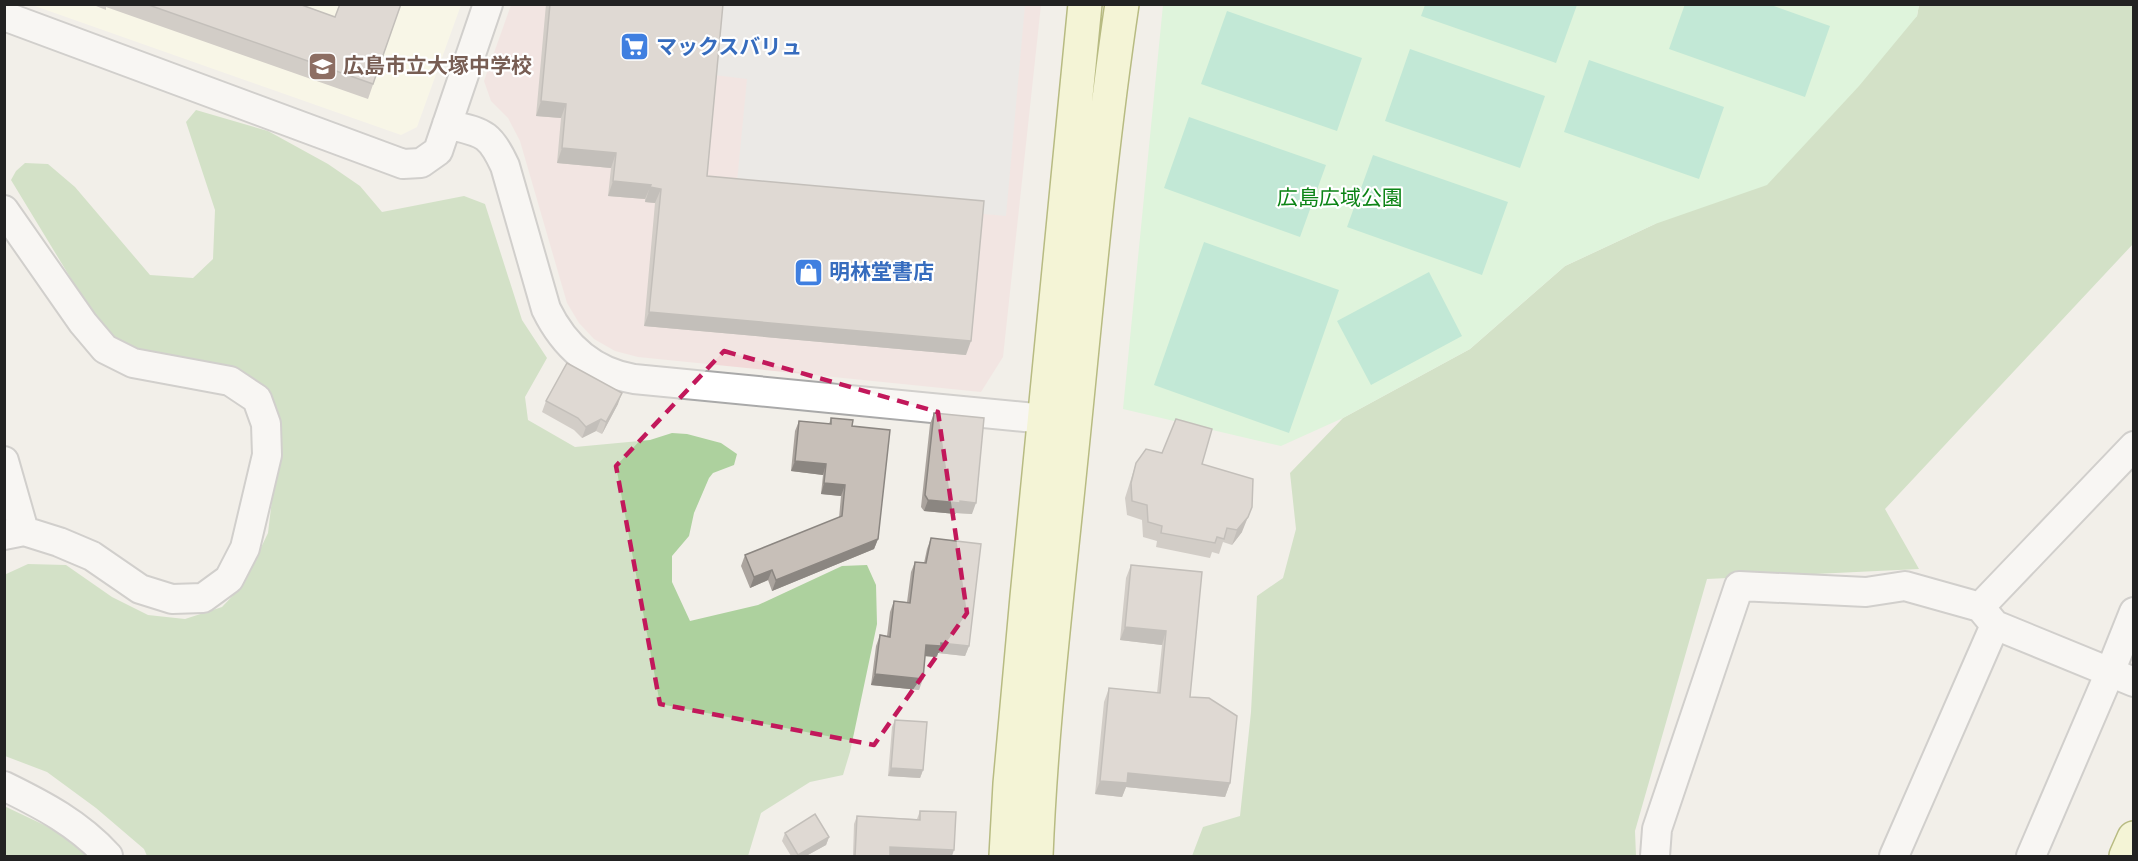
<svg xmlns="http://www.w3.org/2000/svg" width="2138" height="861" font-family="Ubuntu,'Noto Sans JP',sans-serif">
<style>
.commercial{fill:#f2dad9}
.education{fill:#ffffe5}
.forest{fill:#add19e}
.park{fill:#c8facc}
.pitch{fill:#88e0be}
.parking{fill:#e2e2e2}
.lines{fill:none;stroke-linecap:round;stroke-linejoin:round}
.street-casing{stroke:#a9a9a9;stroke-width:32}
.secondary-casing{stroke:#707d05;stroke-width:36}
.street{stroke:#fff;stroke-width:28}
.secondary{stroke:#f7fabf;stroke-width:33}
.wall{fill:#aba49e}
.shaded-wall{fill:#8b8681}
.building{fill:#c7bfb8;stroke:#8b8681;stroke-width:1.5}
.marked{fill:none;stroke:#c2185b;stroke-width:4.5;stroke-dasharray:12 8;stroke-linejoin:round}
.labels{text-anchor:middle;stroke-width:4.5;stroke-linejoin:round;paint-order:stroke}
.shop-label{font-size:21px;font-weight:bold;fill:#366cbe;stroke:#fff;text-anchor:start}
.education-label{font-size:21px;font-weight:bold;fill:#785e54;stroke:#fff;text-anchor:start}
.park-label{font-size:21px;fill:#0c8416;stroke:#fff}
</style>
<rect width="100%" height="100%" fill="#f2efe9"/>
<!-- commercial -->
<path class="commercial" d="M511,5H1041L1003,357L981,392L638,357L615,351L594,339L579,323L567,303L520,141L508,118L491,101L484,81Z"/>
<!-- education -->
<path class="education" d="M32,5H461L417,127L401,135Z"/>
<!-- forest -->
<path class="forest" d="M1919,5H2133V244L1885,509L1919,569L1707,579L1635,831L1636,856H1192L1203,827L1240,816L1251,712L1257,596L1283,578L1296,529L1290,473L1343,418L1470,349L1565,266L1655,224L1917,16Z
M196,110L268,131L328,164L360,186L382,212L464,196L485,204L522,320L547,358L525,397L528,420L575,447L650,440L672,433L687,434L721,443L737,454L734,465L713,473L709,478L694,513L689,536L672,556V582L690,621L758,605L842,566L867,565L876,585L877,624L850,752L843,775L810,782L761,813L748,856H147L144,849L96,808L47,772L5,756L4,575L28,564L66,565L112,597L148,615L185,619L222,607L243,585L268,533L280,433L268,401L129,349L108,334L90,310L11,180L16,171L25,163L48,164L75,187L150,275L193,278L213,259L215,210L186,122Z
M4,806L59,832L91,856H5Z"/>
<!-- park -->
<path class="park" d="M1163,5H1919L1917,16L1859,86L1767,185L1655,224L1565,266L1470,349L1343,418L1281,446L1123,409Z"/>
<!-- pitch -->
<path class="pitch" d="M1685,4L1771,5L1830,26L1805,97L1669,49Z
M1425,5V4L1577,5L1556,63L1421,16Z
M1227,11L1362,58L1337,131L1201,84Z
M1410,49L1545,96L1520,168L1385,121Z
M1589,60L1724,107L1699,179L1564,132Z
M1189,117L1326,165L1300,237L1164,188Z
M1373,155L1508,202L1482,275L1347,227Z
M1204,242L1339,290L1289,433L1154,385Z
M1429,272L1462,336L1371,385L1337,321Z"/>
<!-- parking -->
<path class="parking" d="M720,5H1025L1006,216L736,192L747,79L714,75Z"/>
<g class="lines">
<defs>
<path id="street" d="M4,16L403,164L421,163L438,151L488,4
M447,124C482,133 489,131 505,166L546,309C564,346 593,372 634,379L1045,419
M4,210L83,323L105,349L133,363L230,381L257,399L266,424L267,455L245,548L229,579L203,598L172,599L140,589L92,556L59,542L24,531L4,535
M4,461L24,531
M1980,607L2134,446
M4,786C43,805 79,824 108,856
M1655,856L1657,829L1739,586L1866,592L1905,586L1980,607L1995,625L2134,682
M1894,856L1995,625
M2031,856L2110,672L2134,612"/>
<path id="secondary" d="M1006,856L1010,784L1027,597L1085,4
M1036,856C1041,727 1057,597 1070,468C1086,313 1099,158 1122,4
M2126,856L2134,838"/>
</defs>
<!-- street casing -->
<use href="#street" class="street-casing"/>
<!-- secondary casing -->
<use href="#secondary" class="secondary-casing"/>
<!-- street -->
<use href="#street" class="street"/>
<!-- secondary -->
<use href="#secondary" class="secondary"/>
</g>
<!-- wall -->
<path class="wall" d="M91,4H299L335,17L401,4L368,99L106,7V10Z
M546,4H723L707,176L966,355L644,326L655,203L645,202V199L608,196L611,168L557,163L561,118L536,116Z
M546,401L618,404L602,434L596,431L582,438L574,430L542,412Z
M934,413L972,514L956,513V514L924,511L921,507L930,424Z
M831,418L852,426L878,539L874,549L772,591L768,580L750,588L741,566L745,555L839,518L841,496L821,494L823,475L791,471L795,431L799,421L829,424Z
M1136,463L1202,464L1242,532L1232,545L1223,542L1219,554L1212,552L1210,558L1156,547L1157,541L1143,537L1142,520L1127,515L1125,498Z
M931,538L969,646L965,656L938,653L937,657L925,656L919,690L871,685L876,646L880,635L887,636L890,612L894,601L907,602L911,572L915,562L924,563L927,549Z
M1131,565L1202,572L1190,697L1230,783L1225,797L1126,787L1122,797L1095,794L1104,702L1109,688L1157,693L1162,645L1120,640L1126,578Z
M895,720L923,770L920,778L888,776L892,727Z
M920,811L952,856L890,855V856H853L854,824L857,816L917,819Z
M785,833L829,837L826,845L806,856H791L782,841Z"/>
<!-- shaded-wall -->
<path class="shaded-wall" d="M541,101L566,104L561,118L536,116Z
M562,148L616,153L611,168L557,163Z
M613,181L651,185L645,199L608,196Z
M650,187L661,189L655,203L645,202Z
M649,312L971,341L966,355L644,326Z
M622,393L618,404L602,434L606,422Z
M601,419L596,431L582,438L586,427Z
M795,461L826,464L823,475L791,471Z
M824,483L845,485L841,496L821,494Z
M928,500L960,501L976,503L972,514L956,513V514L924,511Z
M1248,517L1242,532L1232,545L1237,530Z
M878,539L874,549L772,591L776,580Z
M772,570L768,580L750,588L754,577Z
M1125,627L1166,631L1162,645L1120,640Z
M941,643L969,646L965,656L938,653L937,657L923,656L926,645Z
M875,674L923,679L919,690L871,685Z
M891,768L923,770L920,778L888,776Z
M1128,773L1230,783L1225,797L1126,787L1122,797L1095,794L1100,781Z
M829,837L826,845L806,856H798V855Z
M890,847L954,850L952,856L888,855Z"/>
<!-- building -->
<path class="building" d="M146,4H299L335,17L340,4H401L373,84Z
M550,4H723L707,176L984,201L971,341L649,312L661,189L650,187L651,185L613,181L616,153L562,148L566,104L541,101Z
M567,363L622,393L606,422L601,419L586,427L578,418L546,401Z
M934,413L984,418L976,503L960,501V503L928,500L925,495Z
M831,418L853,420L852,426L890,430L878,539L776,580L772,570L754,577L745,555L842,516L845,485L824,483L826,464L795,461L799,421L831,424Z
M1176,419L1212,429L1202,464L1253,479L1252,507L1248,517L1237,530L1227,528L1224,539L1217,537L1215,543L1161,533L1162,526L1148,522L1147,505L1132,501L1131,483L1136,463L1146,449L1162,453Z
M931,538L981,544L969,646L941,643V646L926,645L923,679L875,674L880,635L890,637L894,601L910,603L915,562L926,563Z
M1131,565L1202,572L1190,697L1209,698L1237,716L1230,783L1128,773L1127,783L1100,781L1109,688L1160,693L1166,631L1125,627Z
M895,720L927,722L923,770L891,768Z
M920,811L956,812L954,850L890,847V856H855L857,816L920,820Z
M815,814L829,837L798,855L785,833Z"/>
<!-- marked area -->
<path d="M0 0H2138V861H0ZM724,351L938,412L967,613L874,745L660,704L616,466Z" fill="#f2efe9" fill-opacity=".55" fill-rule="evenodd"/>
<path class="marked" d="M724,351L938,412L967,613L874,745L660,704L616,466Z"/>
<!-- icons -->
<defs>
<symbol id="supermarket-square" viewBox="-11 -11 22 22"><rect x="-9" y="-9" width="18" height="18" rx="4" fill="#3f7fe0" stroke="#fff"/><path d="M-6-5.5h2.5l.6 2H6L4.5 2H-2.5L-4.4-4H-6ZM-1.5 3.2a1.3 1.3 0 1 0 .1 0ZM3 3.2a1.3 1.3 0 1 0 .1 0Z" fill="#fff"/></symbol>
<symbol id="school-square" viewBox="-11 -11 22 22"><rect x="-9" y="-9" width="18" height="18" rx="4" fill="#8d6e63" stroke="#fff"/><path d="M0-5L7-2L0 1L-7-2ZM-4 1L0 2.5L4 1V4Q0 6-4 4Z" fill="#fff"/></symbol>
<symbol id="shop-square" viewBox="-11 -11 22 22"><rect x="-9" y="-9" width="18" height="18" rx="4" fill="#3f7fe0" stroke="#fff"/><path d="M-5-2.5h2.3a2.7 3.5 0 0 1 5.4 0H5L5.5 6h-11ZM-1.5-2.5h3a1.5 2.3 0 0 0-3 0Z" fill="#fff"/></symbol>
</defs>
<g fill-rule="evenodd">
<use href="#supermarket-square" x="618" y="30" width="33" height="33"/>
<use href="#school-square" x="306" y="50" width="33" height="33"/>
<use href="#shop-square" x="792" y="256" width="33" height="33"/>
</g>
<g class="labels">
<!-- shop labels -->
<g class="shop-label">
<text x="656" y="54">マックスバリュ</text>
<text x="829" y="279">明林堂書店</text>
</g>
<!-- education labels -->
<g class="education-label">
<text x="343" y="73">広島市立大塚中学校</text>
</g>
<!-- park labels -->
<g class="park-label">
<text x="1340" y="205">広島広域公園</text>
</g>
</g>
<!-- border -->
<rect width="2138" height="861" fill="none" stroke="#222222" stroke-width="12"/>
</svg>
